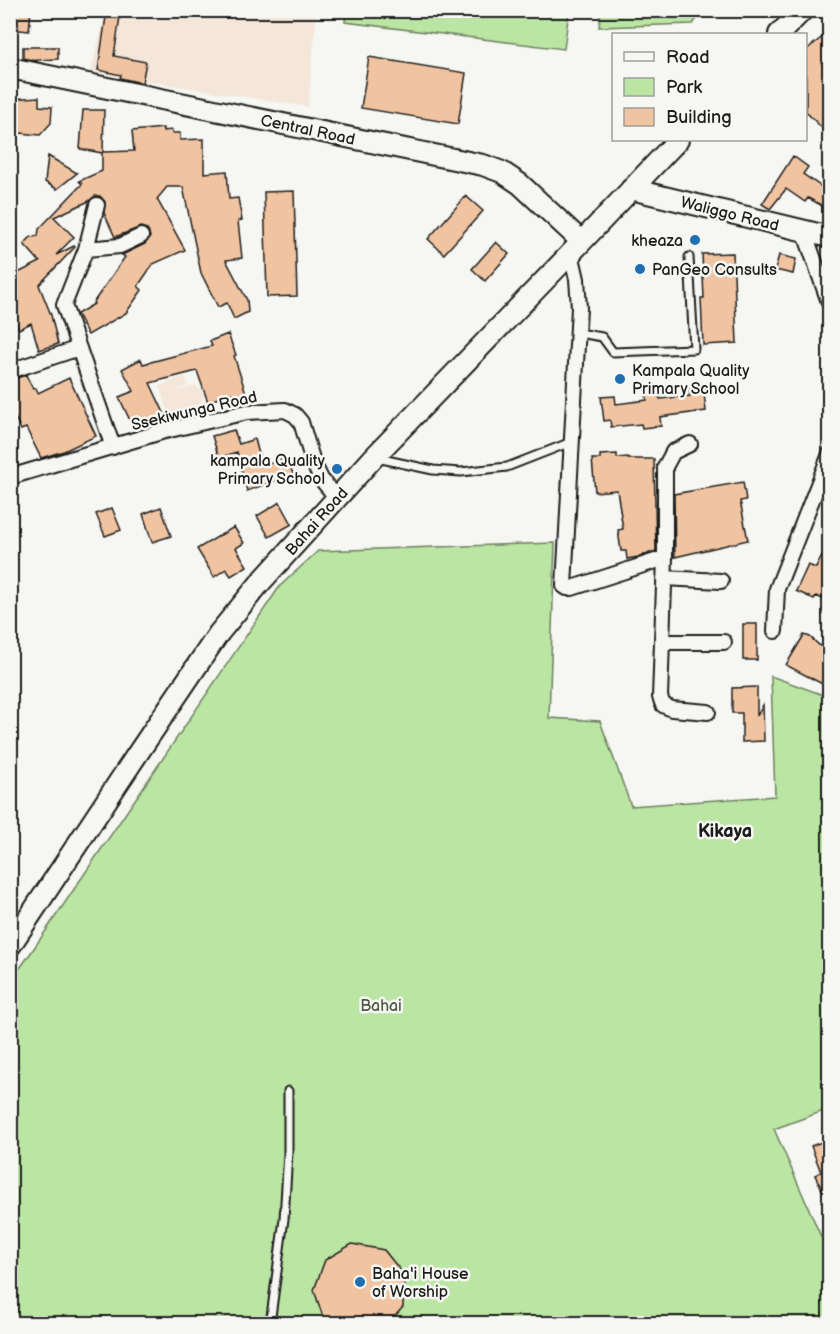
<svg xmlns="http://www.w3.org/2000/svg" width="840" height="1334" font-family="'Balsamiq Sans',sans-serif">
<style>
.built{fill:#f4e7da}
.green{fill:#bbe5a2;stroke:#6c805f;stroke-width:1.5}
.building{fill:#f1c4a1;stroke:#1c1c1c;stroke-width:1.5}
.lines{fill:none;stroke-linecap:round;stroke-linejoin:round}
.lane-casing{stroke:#1c1c1c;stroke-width:11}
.street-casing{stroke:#1c1c1c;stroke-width:18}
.secondary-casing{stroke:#1c1c1c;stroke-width:24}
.lane{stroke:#f6f6f2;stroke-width:7}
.street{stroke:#f6f6f2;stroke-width:14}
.secondary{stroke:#f6f6f2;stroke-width:20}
.poi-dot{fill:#1f6fb2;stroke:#f6f6f2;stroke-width:2}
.labels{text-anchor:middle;stroke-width:5;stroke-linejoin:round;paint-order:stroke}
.street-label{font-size:16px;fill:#1c1c1c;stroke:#f6f6f2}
.poi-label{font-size:16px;fill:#1c1c1c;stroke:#f6f6f2;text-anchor:start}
.park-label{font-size:16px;fill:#4c5844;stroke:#f6f6f2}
.neighbourhood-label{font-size:18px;font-weight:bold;fill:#1c1c1c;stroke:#f6f6f2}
</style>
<rect width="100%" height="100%" fill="#f6f6f2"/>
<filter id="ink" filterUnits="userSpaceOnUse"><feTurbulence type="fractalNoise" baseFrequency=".0167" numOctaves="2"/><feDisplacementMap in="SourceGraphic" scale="12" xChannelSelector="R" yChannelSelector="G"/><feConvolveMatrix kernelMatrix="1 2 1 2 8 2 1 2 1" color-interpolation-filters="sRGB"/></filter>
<g filter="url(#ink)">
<!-- built -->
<path class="built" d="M106,11H317L308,107L91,72Z
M185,376L188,386L178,390V391L197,385L198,389H201L204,399L201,400L205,412L184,420L182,414L170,419L159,386Z"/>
<!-- green -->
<path class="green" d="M346,11V10L569,11L564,49L345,22Z
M601,11V10L702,11L693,24L599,27Z
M555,543L549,718L600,721L631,806L775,796L771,676L829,697V1109L774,1129L829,1255V1323L11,1324V980L28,957L280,586L318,551Z"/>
<!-- building -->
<path class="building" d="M10,10H31L29,31L10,29Z
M107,10H121L114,56L146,62L142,83L120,78L121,75L98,70Z
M830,31V123L823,129L806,112V50Z
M23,47H58V59L37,60V61L23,58Z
M369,57L466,73L458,124L361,108Z
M39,97V106L52,107L51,123L40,135L10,132V99Z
M83,110H104L103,152L134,151L132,131L163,128V131L172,130V133H180V140L204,139V173L227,171L229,199L238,198L242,220L238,221L242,258L226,260L247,300L248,312L234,319L227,303L218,307L201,273L183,187H167L157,199L185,250L153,264L138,286L142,290L126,313L88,335L77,314L94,304L93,303L125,257L122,255L145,244L150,237L149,233L147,229L141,227L115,237L104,213L105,202L100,196H95L89,201L54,217L74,237L56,255L74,246L75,247L39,285L51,315L58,344L39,350L31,323L19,329L13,317L16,316L10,303V277L40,262L24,244L31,237L38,236L39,229L82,184L79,181L102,171V153L80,149Z
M48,156L77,173L57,189L45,182Z
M793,156L808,167L803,174L830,193V210L808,198L805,202L786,189L770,209L762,204Z
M294,191L297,296L267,297L264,192Z
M466,196L483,211L444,254L428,239Z
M496,242L509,254L485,281L472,269Z
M733,253L737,343L703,345L701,298H704L702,254Z
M779,255L796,259L793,274L775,270Z
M228,334L236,355L234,356L246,393L232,399L231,393L208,402L197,371L150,383L165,415L134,429L119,397L134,391L122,369L141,359L143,364L212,346L210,341Z
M26,375L33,389L36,388L38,393L69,378L96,436L64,451L41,458L26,428L21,430L10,407V380Z
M703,384L706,411L660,417L661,426L642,428L641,424L611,427L610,420L604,421L601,397L615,396L616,404L647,400L646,393L659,391L660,399L690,396L689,386Z
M234,430L239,444L255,439L262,466L287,458L293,474L247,491L237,452L219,458L212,436Z
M617,454V458L628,457V459H654L656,551L638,557L627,559L626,551H621L618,530L623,529L617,490L595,492L592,459H600V455Z
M743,482L746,500L740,501L748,540L675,557L674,494Z
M280,502L292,524L269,537L257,516Z
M161,507L171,536L152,542L143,514Z
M112,508L121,530L105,536L96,514Z
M234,527L244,543L236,548L247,566L231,576L226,569L214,577L197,549Z
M830,539V602L816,596L814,599L796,591L808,565L816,568Z
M743,624H757V660H743Z
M804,635L810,637L819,645L830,649V688L786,665Z
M757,687V716L763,705L764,741L742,742V713H732V688Z
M830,1139V1207L815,1175L821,1172L811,1146Z
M352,1244L384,1250L404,1275L403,1307L389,1323H330L324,1320L314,1290L325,1260Z"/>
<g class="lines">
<defs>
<path id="lane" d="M579,333L602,337L613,352L694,349L689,257
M377,458L433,470L461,472L507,467L571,442
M270,1324L284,1219L288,1153V1091"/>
<path id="street" d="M97,205L86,249L64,305L113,447
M804,231L830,305
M86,249L120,246L141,236
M571,253L577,279L579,308L564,586L567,588H572L665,558V467L673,452L690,444
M10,371L79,348
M10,477L161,432L247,412L285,410L295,415L301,422L313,462L321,479L337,498
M665,558L660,697L663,705L672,709L708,712
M664,578L721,581
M775,631L777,589L830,454
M662,642H724"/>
<path id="secondary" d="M779,34L803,10
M10,68L483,165L502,172L520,184L581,241
M631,189L830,237
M10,946L136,756L219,633L260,583L374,457L571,253L678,140"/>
</defs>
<!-- lane casing -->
<use href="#lane" class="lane-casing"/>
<!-- street casing -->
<use href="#street" class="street-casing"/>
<!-- secondary casing -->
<use href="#secondary" class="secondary-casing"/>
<!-- lane -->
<use href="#lane" class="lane"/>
<!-- street -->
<use href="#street" class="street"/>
<!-- secondary -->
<use href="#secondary" class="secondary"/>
</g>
</g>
<!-- markers -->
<g class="poi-dot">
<circle cx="695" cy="240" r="6"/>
<circle cx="640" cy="269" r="6"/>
<circle cx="620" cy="379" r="6"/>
<circle cx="337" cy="469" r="6"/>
<circle cx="360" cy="1282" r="6"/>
</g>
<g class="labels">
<!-- street labels -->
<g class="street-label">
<text transform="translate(308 129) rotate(12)" y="6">Central Road</text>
<text transform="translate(730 213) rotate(14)" y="6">Waliggo Road</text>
<text transform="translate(194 410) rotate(-13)" y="6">Ssekiwunga Road</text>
<text transform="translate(316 521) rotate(-48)" y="6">Bahai Road</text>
</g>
<!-- poi labels -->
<g class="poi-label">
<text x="683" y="246" text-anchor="end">kheaza</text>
<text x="652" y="275">PanGeo Consults</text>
<text x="632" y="376">Kampala Quality<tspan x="632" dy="18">Primary School</tspan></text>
<text x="325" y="466" text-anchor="end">kampala Quality<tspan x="325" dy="18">Primary School</tspan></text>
<text x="372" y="1279">Baha'i House<tspan x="372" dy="18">of Worship</tspan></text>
</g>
<!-- park labels -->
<g class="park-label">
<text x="381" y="1011">Bahai</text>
</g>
<!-- neighbourhood labels -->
<g class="neighbourhood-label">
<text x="725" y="837">Kikaya</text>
</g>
</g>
<!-- margin -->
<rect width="840" height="1334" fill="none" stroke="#f6f6f2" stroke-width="36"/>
<rect x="18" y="18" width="804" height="1298" fill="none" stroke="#1c1c1c" stroke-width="2" filter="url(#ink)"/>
<!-- legend -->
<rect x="612" y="33" width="195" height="108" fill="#f6f6f2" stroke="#9f9f9c" stroke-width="1.5"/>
<rect x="624" y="52" width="30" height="9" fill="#f6f6f2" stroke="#9f9f9c" stroke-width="1.5"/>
<text x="666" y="63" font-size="18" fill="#1c1c1c">Road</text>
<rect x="624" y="78" width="30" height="18" fill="#bbe5a2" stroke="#9f9f9c" stroke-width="1.5"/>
<text x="666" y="93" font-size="18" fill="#1c1c1c">Park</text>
<rect x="624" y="108" width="30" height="18" fill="#f1c4a1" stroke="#9f9f9c" stroke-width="1.5"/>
<text x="666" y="123" font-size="18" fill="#1c1c1c">Building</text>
</svg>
